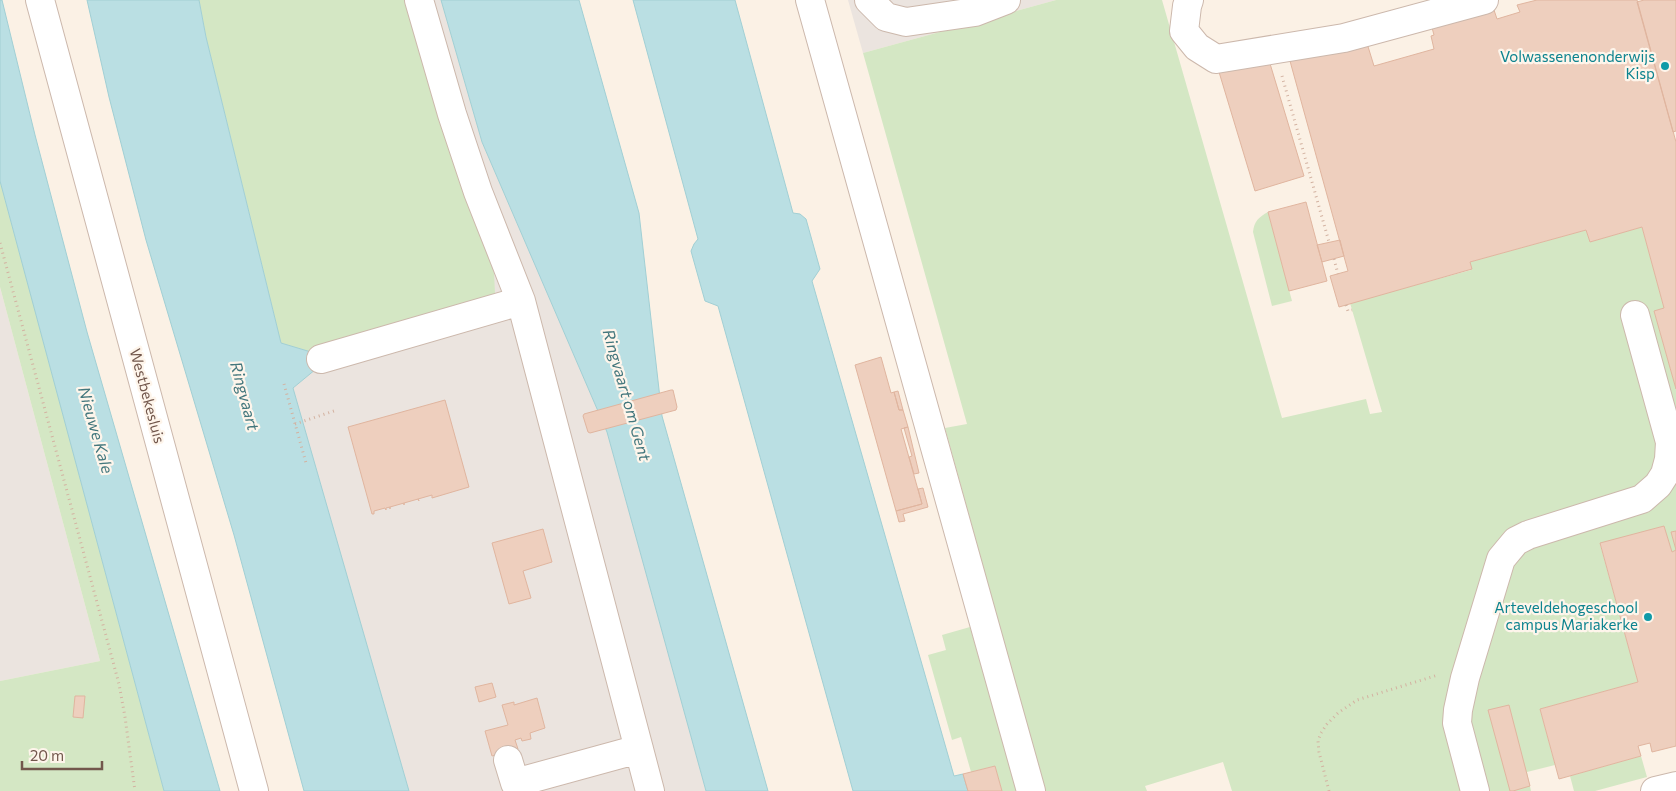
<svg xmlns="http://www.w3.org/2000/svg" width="1676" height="791" font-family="Commissioner,sans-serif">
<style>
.industrial{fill:#ebe4df}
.green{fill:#d4e7c4}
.water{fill:#badfe3;stroke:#a1cfd4}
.building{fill:#eecfbe;stroke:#e0b59f}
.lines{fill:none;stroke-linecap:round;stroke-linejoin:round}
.minor-casing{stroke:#ccb8ac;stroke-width:30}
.path{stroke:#d3b2a1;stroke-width:3;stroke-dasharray:1 4;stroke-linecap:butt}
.minor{stroke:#fff;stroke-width:28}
.culture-dot{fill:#0f9aa8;stroke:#fef5eb;stroke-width:2}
.labels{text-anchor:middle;stroke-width:4.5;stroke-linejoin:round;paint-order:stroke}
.culture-label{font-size:15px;fill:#0d838f;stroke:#fef5eb;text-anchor:end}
.street-label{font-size:15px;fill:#72574c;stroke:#fef5eb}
.water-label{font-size:16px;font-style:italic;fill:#43777d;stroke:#fef5eb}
</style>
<rect width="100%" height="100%" fill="#fbf1e5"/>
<!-- industrial -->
<path class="industrial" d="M199,0H441L482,142L607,432L706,791H409L293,388L316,369L281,343Z
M848,0H1056L863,53Z
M0,287L100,661L0,681Z"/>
<!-- green -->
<path class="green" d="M199,0H417L494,273L495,293L483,303L311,352L281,343L206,37Z
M1056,0H1162L1282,418L1366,399L1370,414L1382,412L1350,303L1471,270L1470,262L1586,230L1590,242L1642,227L1664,308L1654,311L1676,389V428L1659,443V461L1647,484L1520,529L1450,694L1463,791H1232L1223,762L1145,786L1147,791H1045L945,428L967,424L863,53Z
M0,180L164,791H0V681L100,661L0,287Z
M1268,212L1292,301L1272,306L1253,232C1254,221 1259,217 1268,212Z
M1676,466V531L1671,532L1676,550L1672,552L1664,526L1600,544L1638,682L1540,709L1555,765L1527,772L1531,791H1486L1468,711L1511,560L1519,550Z
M970,627L1017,791H1002L995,766L971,772L961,737L952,740L928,655L946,650L942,635Z
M1641,756L1647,777L1595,791H1574L1570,776Z"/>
<!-- water -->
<path class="water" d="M0,0H2L35,135L87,332L220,791H164L0,181Z
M87,0H199L206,37L281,343L311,352L316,369L293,388L409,791H304L234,535L146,240L109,97Z
M441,0H579L639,213L662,416L768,791H706L607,432L482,142Z
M633,0H735L793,213L800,214L806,219L820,269L812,281L954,776L963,774L968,791H853L718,306L705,301L691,251L694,244L698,239Z"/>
<!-- building -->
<path class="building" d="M1537,0H1637L1676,142V389L1654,311L1664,308L1642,227L1590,242L1586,230L1470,262L1472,269L1339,307L1330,276L1348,271L1290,61L1366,40L1374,66L1434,49L1431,36L1434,35L1431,24L1493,7L1497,19L1520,12L1517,5Z
M1644,0H1676V131L1673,132L1637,2Z
M1268,57L1304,176L1255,191L1219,72Z
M1306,202L1327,281L1289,291L1268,212Z
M1340,240L1344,256L1322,262L1317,245Z
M881,357L891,393L894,392L899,410H903L908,427L901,429L922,504L896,511L855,365Z
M671,390H673L677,407L676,410L590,433L588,432L583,416L584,414Z
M898,391L903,410H899L894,392Z
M445,400L469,487L432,498V495L418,499L419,501L418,499L404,503V505V503L390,507V509V507L386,508V510L385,508L374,511V514H372L348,427Z
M908,427L919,473L914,474L909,457L912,456L904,428Z
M923,488L928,507L903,514L905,521L899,522L896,511L922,504L918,489Z
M1664,526L1672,552L1676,550L1671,532L1676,531V746L1652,752L1650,743L1638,746L1641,756L1559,779L1540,709L1638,682L1600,543Z
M543,529L552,562L523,571L531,598L509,604L492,543Z
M492,683L496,697L479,702L475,687Z
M75,696H85L83,718L73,717Z
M537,698L545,728L530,733L531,739L522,741L521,738L515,740L518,749L492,756L485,731L508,725L502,705L514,702V705Z
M1509,705L1530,786L1513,791H1510L1488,710Z
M995,766L1002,791H968L963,774Z"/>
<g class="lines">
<defs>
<path id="minor" d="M40,0L254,791
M419,0L452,114L478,192L521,301L650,791
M810,0L1031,791
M869,0L886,17L906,22L975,12L1006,0
M1189,0L1187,6L1184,31L1197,47L1216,59L1344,38L1484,0
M321,359L521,301
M508,760L515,783L639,749
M1475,791L1457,723L1458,710L1465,678L1501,559L1516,541L1528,535L1642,499L1658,485L1665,474L1669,459L1670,442L1635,315
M1655,791L1676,786"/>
</defs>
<!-- minor casing -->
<use href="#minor" class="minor-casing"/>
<!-- path -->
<path class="path" d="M1282,76L1329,242
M0,243L119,684L125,717L135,791
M1334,259L1338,274
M1346,305L1348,311L1352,310
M284,384L306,463
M295,424L334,411
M1329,791L1319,752L1318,741L1321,733L1327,724L1338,713L1357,700L1438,675"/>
<!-- minor -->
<use href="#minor" class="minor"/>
</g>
<!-- markers -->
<g class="culture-dot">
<circle cx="1665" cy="66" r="5"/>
<circle cx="1648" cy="617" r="5"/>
</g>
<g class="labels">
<!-- culture labels -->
<g class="culture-label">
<text x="1655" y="62">Volwassenenonderwijs<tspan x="1655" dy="17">Kisp</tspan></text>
<text x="1638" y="613">Arteveldehogeschool<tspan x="1638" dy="17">campus Mariakerke</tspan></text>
</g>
<!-- street labels -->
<g class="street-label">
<text transform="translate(147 396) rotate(75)" y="5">Westbekesluis</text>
</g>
<!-- water labels -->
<g class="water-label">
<text transform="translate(627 395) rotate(74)" y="6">Ringvaart om Gent</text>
<text transform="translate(245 396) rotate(75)" y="6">Ringvaart</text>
<text transform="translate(96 430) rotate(74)" y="6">Nieuwe Kale</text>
</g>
</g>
<!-- scale -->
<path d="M22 761v8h80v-8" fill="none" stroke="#72574c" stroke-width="2.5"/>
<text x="30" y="761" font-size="15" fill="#72574c" stroke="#fef5eb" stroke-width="4" paint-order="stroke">20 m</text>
</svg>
